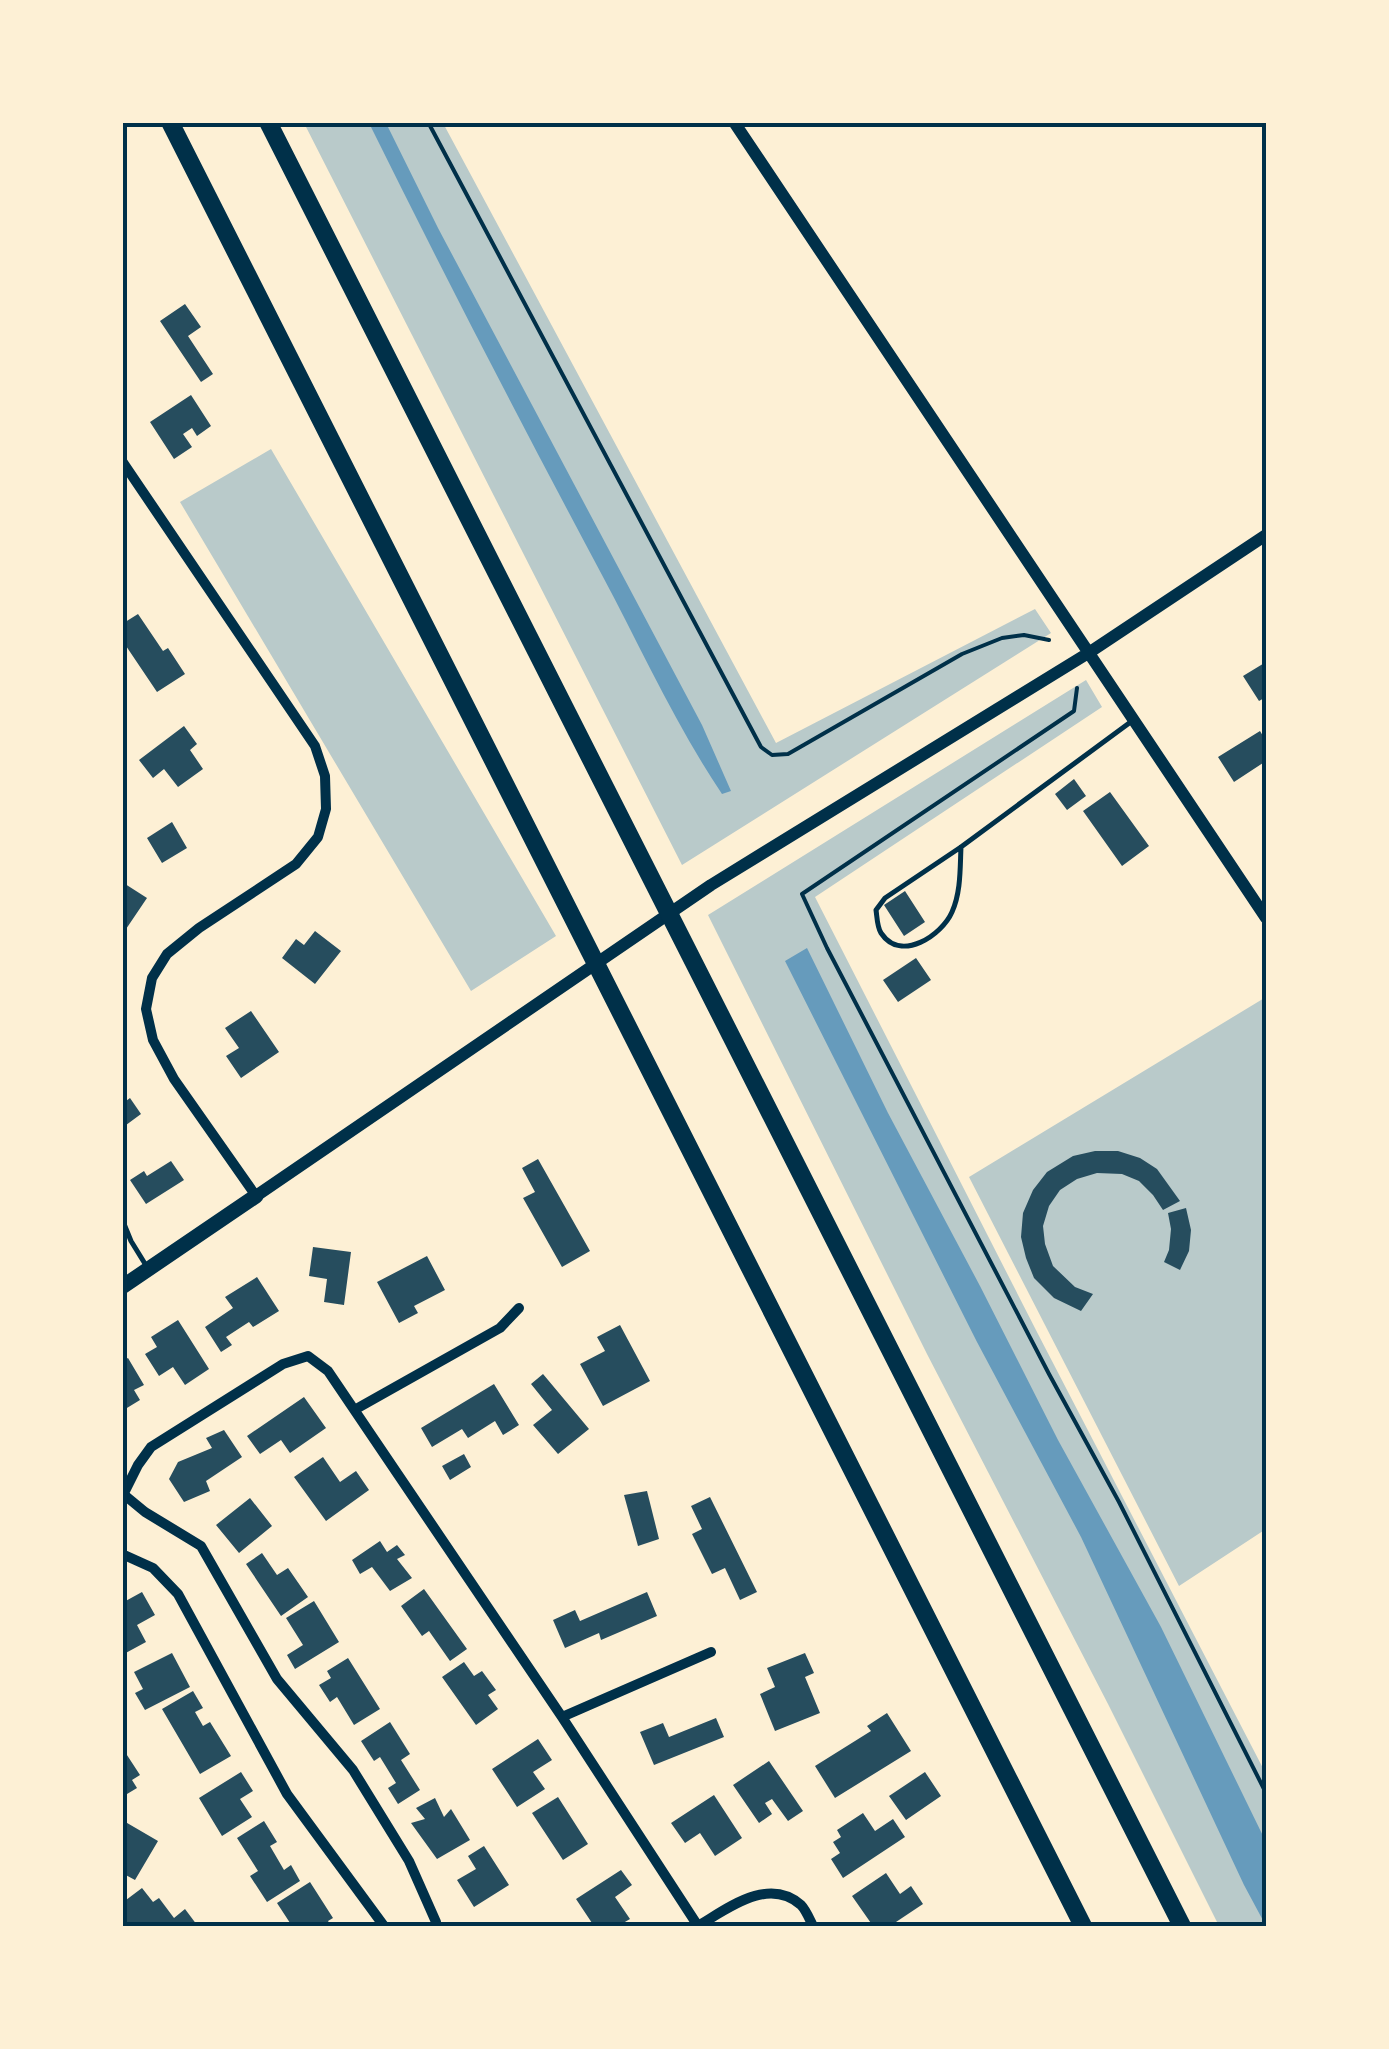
<svg xmlns="http://www.w3.org/2000/svg" width="1389" height="2049" font-family="'Public Sans',sans-serif">
<style>
.green{fill:#b9caca}
.water{fill:#669bbc}
.building{fill:#264d5e}
.lines{fill:none;stroke-linecap:round;stroke-linejoin:round}
.path{stroke:#003049;stroke-width:4}
.service{stroke:#003049;stroke-width:5}
.minor{stroke:#003049;stroke-width:10}
.tertiary{stroke:#003049;stroke-width:12}
.secondary{stroke:#003049;stroke-width:15}
.motorway{stroke:#003049;stroke-width:18}
.neatline{fill:none;stroke:#003049;stroke-width:4}
</style>
<rect width="100%" height="100%" fill="#fdf0d5"/>
<!-- green -->
<path class="green" d="M304,123H443L776,743L1035,609L1051,633L682,865Z
M271,449L556,936L471,991L180,502Z
M1086,680L1102,707L815,897L1038,1334L1266,1774V1926H1219L1108,1704L927,1354L708,915Z
M1266,997V1529L1179,1586L969,1177Z"/>
<!-- water -->
<path class="water" d="M369,123H386L438,228L702,725L731,791L722,794C675,724 641,648 602,575C522,425 444,275 369,123Z
M807,948L888,1113L980,1286L1058,1440L1161,1627L1266,1842V1926L1244,1885L1081,1537L977,1342L785,961Z"/>
<!-- building -->
<path class="building" d="M185,304L201,327L188,336L213,374L201,382L160,321Z
M191,395L211,426L197,436L192,428L183,434L192,447L174,459L150,422Z
M138,614L163,651L168,648L185,674L157,692L122,640V624Z
M1266,662V697L1259,701L1243,676Z
M184,726L197,744L190,750L203,769L178,787L164,769L153,778L139,760Z
M1260,731L1266,741V761L1234,782L1218,757Z
M1074,779L1086,796L1067,810L1055,794Z
M1110,792L1149,846L1122,866L1083,811Z
M172,822L187,848L162,863L147,838Z
M122,882L147,898L122,935Z
M905,891L925,922L904,936L884,905Z
M315,931L341,951L315,984L282,958L296,939L304,945Z
M916,958L931,980L898,1002L883,980Z
M251,1011L279,1052L241,1078L226,1056L239,1048L225,1028Z
M130,1098L141,1114L122,1128V1104Z
M1095,1151H1118L1140,1158L1157,1169L1180,1201L1163,1210L1153,1195L1139,1181L1122,1174L1097,1173L1077,1179L1060,1190L1049,1206L1043,1226L1045,1244L1053,1266L1075,1287L1093,1294L1081,1311L1054,1298L1034,1278L1026,1258L1021,1237L1023,1213L1033,1190L1047,1172L1073,1156Z
M538,1159L590,1251L562,1267L523,1198L535,1192L522,1168Z
M171,1161L184,1180L146,1204L130,1180L144,1171L147,1176Z
M1186,1208L1191,1230L1189,1251L1180,1270L1164,1262L1169,1250L1171,1229L1168,1213Z
M313,1247L351,1252L344,1305L324,1302L327,1279L309,1276Z
M427,1256L445,1290L414,1306L418,1313L399,1323L377,1282Z
M257,1277L279,1311L253,1327L249,1322L226,1337L232,1345L221,1352L205,1327L233,1308L225,1297Z
M178,1320L209,1369L185,1385L173,1367L159,1376L145,1354L157,1347L151,1337Z
M620,1325L650,1381L603,1406L580,1364L605,1351L597,1337Z
M128,1358L144,1385L134,1390L140,1400L122,1411V1361Z
M543,1374L589,1429L558,1454L533,1425L552,1410L531,1384Z
M494,1384L519,1425L503,1435L495,1421L468,1438L462,1429L432,1447L421,1428Z
M304,1397L326,1428L290,1453L281,1440L260,1454L247,1436Z
M224,1430L242,1457L206,1481L210,1491L184,1502L169,1479L178,1462L212,1448L206,1438Z
M464,1454L471,1467L450,1480L442,1466Z
M323,1457L340,1482L356,1471L369,1490L326,1521L294,1477Z
M647,1491L659,1539L638,1546L624,1495Z
M710,1497L757,1592L740,1600L725,1568L712,1574L692,1534L702,1529L691,1506Z
M250,1498L272,1526L239,1553L216,1525Z
M380,1541L387,1552L397,1545L405,1555L397,1559L412,1578L390,1591L372,1567L360,1574L352,1560Z
M262,1553L277,1575L288,1568L308,1597L281,1616L246,1564Z
M424,1589L467,1649L450,1661L429,1631L422,1636L401,1606Z
M142,1592L155,1615L137,1625L146,1642L122,1655V1603Z
M647,1592L657,1616L601,1640L599,1633L565,1648L553,1620L575,1610L580,1621Z
M314,1601L339,1642L295,1669L287,1655L303,1645L286,1618Z
M172,1653L190,1687L145,1710L135,1693L143,1689L134,1672Z
M805,1653L814,1673L805,1677L820,1713L775,1731L760,1694L775,1687L767,1668Z
M348,1658L380,1709L354,1725L337,1697L330,1702L319,1685L331,1678L327,1671Z
M464,1662L474,1676L482,1671L496,1690L488,1695L498,1709L476,1725L442,1677Z
M193,1691L203,1708L195,1712L203,1726L210,1722L231,1756L200,1774L162,1709Z
M887,1713L911,1751L835,1798L815,1766L871,1731L867,1726Z
M716,1718L724,1737L654,1765L640,1732L663,1723L669,1737Z
M390,1722L410,1754L401,1760L420,1790L398,1804L388,1788L396,1783L380,1757L374,1761L361,1741Z
M538,1739L552,1760L533,1772L545,1789L517,1807L492,1769Z
M125,1752L140,1775L132,1780L137,1788L122,1797V1753Z
M769,1761L803,1811L788,1821L772,1799L765,1803L772,1814L759,1823L733,1785Z
M241,1772L253,1791L240,1799L252,1817L222,1836L199,1798Z
M925,1772L941,1796L906,1820L889,1796Z
M714,1795L742,1838L715,1856L700,1833L685,1843L671,1823Z
M558,1797L588,1844L563,1860L532,1813Z
M435,1798L444,1817L451,1809L470,1840L437,1859L411,1823L425,1819L416,1808Z
M863,1813L875,1831L893,1819L905,1837L843,1878L831,1859L840,1853L833,1842L841,1837L837,1830Z
M122,1820L158,1841L135,1880L122,1873Z
M264,1821L277,1842L270,1846L284,1870L291,1865L300,1881L267,1902L250,1876L258,1871L237,1838Z
M484,1846L509,1885L474,1907L457,1880L476,1869L468,1856Z
M621,1870L632,1885L615,1897L630,1919L618,1926H594L576,1899Z
M886,1873L900,1894L911,1886L923,1904L890,1926H873L852,1896Z
M310,1882L333,1918L328,1921L331,1926H292L277,1903Z
M142,1888L153,1902L159,1898L174,1918L185,1909L197,1925L130,1926L122,1916V1903Z"/>
<g class="lines">
<!-- path -->
<path class="path" d="M428,122L761,747L772,755L788,754L962,654L1002,638L1024,635L1049,640
M1077,688L1074,711L802,894L827,948L1049,1374L1119,1502L1266,1793"/>
<!-- service -->
<path class="service" d="M961,847C960,868 961,892 952,912C942,935 901,963 881,933C877,927 877,916 876,910L885,898L961,847L1132,721
M122,1219L131,1241L147,1267"/>
<!-- minor -->
<path class="minor" d="M122,461L315,746L325,776L326,809L318,837L296,864L199,928L167,954L152,978L146,1009L153,1040L174,1079L256,1196
M356,1409L500,1328L519,1308
M122,1493L145,1512L201,1546L277,1679L353,1770L409,1861L436,1922V1926
M122,1497L138,1465L151,1447L283,1364L308,1356L328,1371L562,1717L698,1926
M122,1554L153,1568L178,1594L287,1794L384,1926
M562,1717L711,1652
M698,1926C727,1909 768,1876 801,1905C806,1910 810,1920 813,1926"/>
<!-- tertiary -->
<path class="tertiary" d="M734,122L1266,918
M256,1196L711,885L1090,652L1266,535"/>
<!-- secondary -->
<path class="secondary" d="M122,1287L256,1196"/>
<!-- motorway -->
<path class="motorway" d="M170,122L1083,1926
M268,122L1182,1926"/>
</g>
<!-- border -->
<rect width="1389" height="2049" fill="none" stroke="#fdf0d5" stroke-width="250"/>
<rect x="125" y="125" width="1139" height="1799" class="neatline"/>
</svg>
